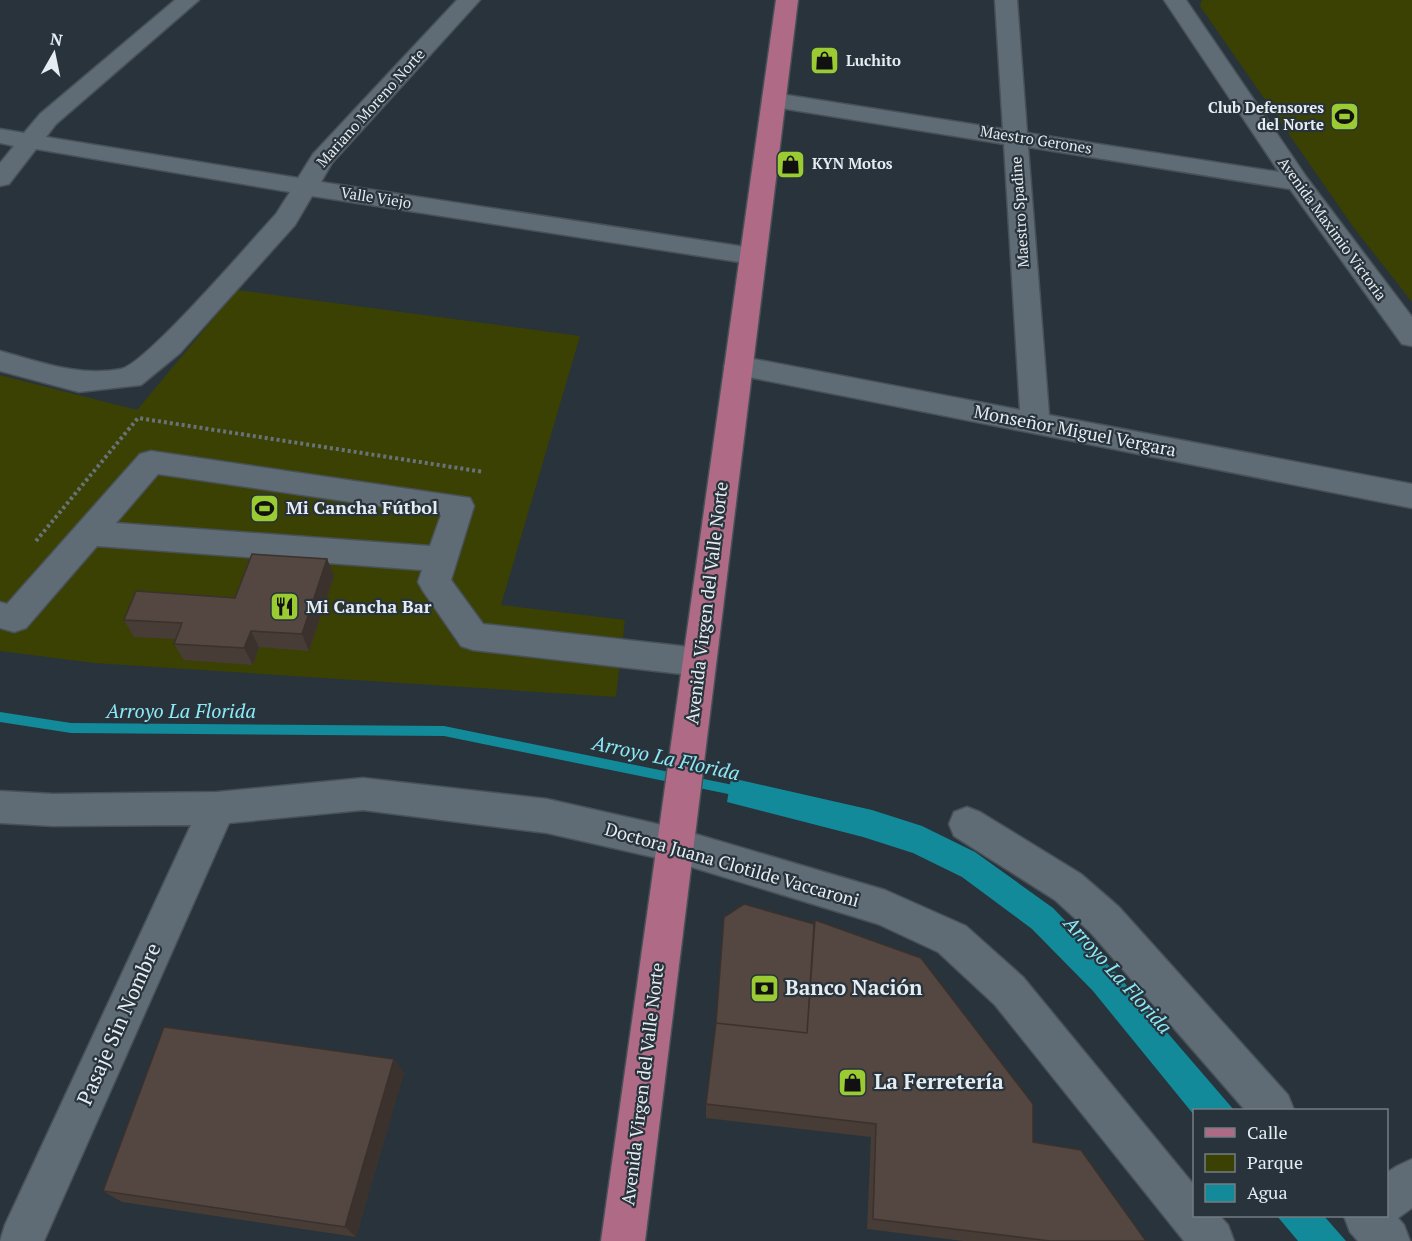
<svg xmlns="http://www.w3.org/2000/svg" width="1412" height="1241" font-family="'PT Serif',serif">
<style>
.green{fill:#3a4103}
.water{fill:#128a99}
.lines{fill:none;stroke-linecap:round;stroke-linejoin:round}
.stream{fill:#128a99;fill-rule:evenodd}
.minor-casing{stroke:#485158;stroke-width:3}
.major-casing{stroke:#485158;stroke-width:3}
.path{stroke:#697279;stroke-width:4;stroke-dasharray:3 3;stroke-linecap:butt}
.minor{fill:#5f6b75;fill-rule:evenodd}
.major{fill:#af6a85;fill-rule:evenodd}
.wall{fill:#483c37}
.shaded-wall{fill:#3b312d}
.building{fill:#544640;stroke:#3b312d;stroke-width:1.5}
.labels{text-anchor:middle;stroke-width:4.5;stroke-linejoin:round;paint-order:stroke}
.far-poi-label{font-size:15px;font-weight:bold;fill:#e5ecf2;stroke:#28333b;text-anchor:start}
.far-street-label{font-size:15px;fill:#e5ecf2;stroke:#28333b}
.street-label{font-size:18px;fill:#e5ecf2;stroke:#28333b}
.poi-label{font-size:18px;font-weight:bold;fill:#e5ecf2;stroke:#28333b;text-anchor:start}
.water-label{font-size:20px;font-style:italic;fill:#8ce9f7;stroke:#28333b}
.near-poi-label{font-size:21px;font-weight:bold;fill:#e5ecf2;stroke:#28333b;text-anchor:start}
.near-street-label{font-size:21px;fill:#e5ecf2;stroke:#28333b}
</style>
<rect width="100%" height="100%" fill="#28333b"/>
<!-- green -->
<path class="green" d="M1202,0H1412V302L1354,228L1200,6Z
M237,290L580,336L501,605L625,620L616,697L94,663L0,651V375L137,410Z"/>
<!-- water -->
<path class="water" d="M731,778L872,810L922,826L975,852L1053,908L1115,972L1234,1110H1194V1115L1093,991L1032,929L962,877L913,853L863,837L727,802Z
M1277,1216H1324L1346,1241H1298Z"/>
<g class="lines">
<!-- stream -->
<path class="stream" d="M0,712L71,723L444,726L743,787L747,788L749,792L747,796L743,797L444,736L71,733L0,722Z"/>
<defs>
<path id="minor" d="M175,0H199L56,124L46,137L298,178L313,154L457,0H480L332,163L321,182L752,248L761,250L765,256L761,262L752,264L312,196L295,225L180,353L141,385L79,392L0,371V351C41,362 78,377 121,369C145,365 253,239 276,214L290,192L36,149L9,184L0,186V163L14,146L0,143V129L24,133L40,114Z
M995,0H1017L1027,133L1279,172L1164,0H1186L1307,178L1412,317V346L1402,344L1290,189L1028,147L1049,415L1412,484V508L728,373L724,366L728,359L738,356L1020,410L1004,144L774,107L766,105L762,100L766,95L774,93L1003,129Z
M151,451L470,498L474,506L451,580L483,624L699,648L711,652L716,662L711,672L699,676L473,650L461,646L423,591L418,582L422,570L97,546L26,628L14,632L0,628V602L7,604L140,454ZM158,474L441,515L430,546L116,523Z
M363,778L547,799L675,828L885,890L966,926L1023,977L1194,1185V1216H1220L1228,1225L1234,1241H1184L995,1005L938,952L878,924L675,862L547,833L363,810L229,823L44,1241H0L5,1225L191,825L53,826L0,823V791L53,794L217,792Z
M967,807L980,812L1081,874L1119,907L1288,1095L1294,1110H1245L1091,933L1055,900L954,836L949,824L954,812Z
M1412,1159V1208L1398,1218L1404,1225L1410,1241H1358L1350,1232L1344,1216H1386V1173L1397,1166Z"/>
<path id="major" d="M776,0H798L645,1241H601Z"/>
</defs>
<!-- minor casing -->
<use href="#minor" class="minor-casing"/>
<!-- major casing -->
<use href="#major" class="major-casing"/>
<!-- path -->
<path class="path" d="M36,541L138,418L484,472"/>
<!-- minor -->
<use href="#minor" class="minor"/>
<!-- major -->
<use href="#major" class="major"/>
</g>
<!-- wall -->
<path class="wall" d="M327,559L334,576L309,651L259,647L253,665L184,660L174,644L175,639L134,637L124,620L235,598Z
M394,1059L404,1073L356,1237L122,1202L103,1191Z
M706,1104L1033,1142L1146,1241H963L867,1229L871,1137L706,1118Z"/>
<!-- shaded-wall -->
<path class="shaded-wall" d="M327,559L334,576L309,651L302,634Z
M251,631L259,647L253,665L244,648Z
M394,1059L404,1073L356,1237L345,1227Z"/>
<!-- building -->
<path class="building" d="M252,554L327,559L302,634L251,631L244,648L174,644L182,623L124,620L136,591L235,598Z
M744,904L814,924L807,1033L716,1023L724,917Z
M815,920L921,958L1033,1104V1142L1081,1150L1146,1241H1050L873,1219L876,1124L706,1104L716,1023L807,1033Z
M164,1027L394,1059L345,1227L103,1191Z"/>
<!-- icons -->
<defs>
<symbol id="shop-square" viewBox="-11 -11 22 22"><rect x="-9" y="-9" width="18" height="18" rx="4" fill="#9bcb33" stroke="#28333b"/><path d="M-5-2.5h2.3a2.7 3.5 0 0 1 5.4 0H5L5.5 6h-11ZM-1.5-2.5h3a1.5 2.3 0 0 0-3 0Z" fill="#111"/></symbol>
<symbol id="stadium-square" viewBox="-11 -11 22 22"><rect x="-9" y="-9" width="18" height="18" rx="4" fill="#9bcb33" stroke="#28333b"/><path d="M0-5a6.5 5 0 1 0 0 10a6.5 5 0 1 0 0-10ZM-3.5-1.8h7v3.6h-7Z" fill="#111"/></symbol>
<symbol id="restaurant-square" viewBox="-11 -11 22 22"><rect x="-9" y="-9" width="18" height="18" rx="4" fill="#9bcb33" stroke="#28333b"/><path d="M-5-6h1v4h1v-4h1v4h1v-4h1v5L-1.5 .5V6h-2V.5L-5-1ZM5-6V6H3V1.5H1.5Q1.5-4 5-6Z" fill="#111"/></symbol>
<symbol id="bank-square" viewBox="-11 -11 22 22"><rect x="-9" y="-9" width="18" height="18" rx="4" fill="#9bcb33" stroke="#28333b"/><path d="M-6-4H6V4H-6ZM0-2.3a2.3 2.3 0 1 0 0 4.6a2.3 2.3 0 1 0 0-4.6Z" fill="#111"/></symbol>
</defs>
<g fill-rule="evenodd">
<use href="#shop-square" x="808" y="44" width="33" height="33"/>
<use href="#stadium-square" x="1328" y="100" width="33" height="33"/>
<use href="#shop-square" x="774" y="148" width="33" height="33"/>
<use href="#stadium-square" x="248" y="492" width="33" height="33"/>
<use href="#restaurant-square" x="268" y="590" width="33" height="33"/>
<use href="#bank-square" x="748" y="972" width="33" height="33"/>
<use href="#shop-square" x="836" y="1066" width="33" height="33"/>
</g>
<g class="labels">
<!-- far-poi labels -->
<g class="far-poi-label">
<text x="846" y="66">Luchito</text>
<text x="1324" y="113" text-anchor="end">Club Defensores<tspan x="1324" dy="17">del Norte</tspan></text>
<text x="812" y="169">KYN Motos</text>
</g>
<!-- far-street labels -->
<g class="far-street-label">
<text transform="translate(371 108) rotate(-48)" y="5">Mariano Moreno Norte</text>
<text transform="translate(1036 140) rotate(9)" y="5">Maestro Gerones</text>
<text transform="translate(376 198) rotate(9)" y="5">Valle Viejo</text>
<text transform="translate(1020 212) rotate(-94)" y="5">Maestro Spadine</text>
<text transform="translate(1332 229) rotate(54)" y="5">Avenida Maximio Victoria</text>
</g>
<!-- street labels -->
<g class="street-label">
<text transform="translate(1075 431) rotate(11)" y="6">Monseñor Miguel Vergara</text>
<text transform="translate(707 603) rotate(-83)" y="6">Avenida Virgen del Valle Norte</text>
<text transform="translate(732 865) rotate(16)" y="6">Doctora Juana Clotilde Vaccaroni</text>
<text transform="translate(643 1084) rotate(-83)" y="6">Avenida Virgen del Valle Norte</text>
</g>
<!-- poi labels -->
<g class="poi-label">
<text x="286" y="514">Mi Cancha Fútbol</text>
<text x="306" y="613">Mi Cancha Bar</text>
</g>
<!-- water labels -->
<g class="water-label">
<text x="181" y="718">Arroyo La Florida</text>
<text transform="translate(666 758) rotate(12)" y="7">Arroyo La Florida</text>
<text transform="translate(1118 975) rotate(48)" y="7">Arroyo La Florida</text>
</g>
<!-- near-poi labels -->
<g class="near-poi-label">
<text x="785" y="995">Banco Nación</text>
<text x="874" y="1089">La Ferretería</text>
</g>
<!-- near-street labels -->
<g class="near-street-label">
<text transform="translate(119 1024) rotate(-66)" y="7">Pasaje Sin Nombre</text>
</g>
</g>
<!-- legend -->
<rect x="1193" y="1109" width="195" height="108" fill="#28333b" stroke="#747d84" stroke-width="1.5"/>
<rect x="1205" y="1128" width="30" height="9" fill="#af6a85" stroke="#747d84" stroke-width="1.5"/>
<text x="1247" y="1139" font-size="18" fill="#e5ecf2">Calle</text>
<rect x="1205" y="1154" width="30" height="18" fill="#3a4103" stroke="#747d84" stroke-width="1.5"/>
<text x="1247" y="1169" font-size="18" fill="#e5ecf2">Parque</text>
<rect x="1205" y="1184" width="30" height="18" fill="#128a99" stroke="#747d84" stroke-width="1.5"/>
<text x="1247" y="1199" font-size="18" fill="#e5ecf2">Agua</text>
<!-- north arrow -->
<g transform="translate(54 54) rotate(9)" stroke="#28333b" stroke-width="4.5" paint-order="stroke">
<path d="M0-4.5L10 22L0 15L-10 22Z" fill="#e5ecf2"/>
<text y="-9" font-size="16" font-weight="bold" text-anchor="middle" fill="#e5ecf2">N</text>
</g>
</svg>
